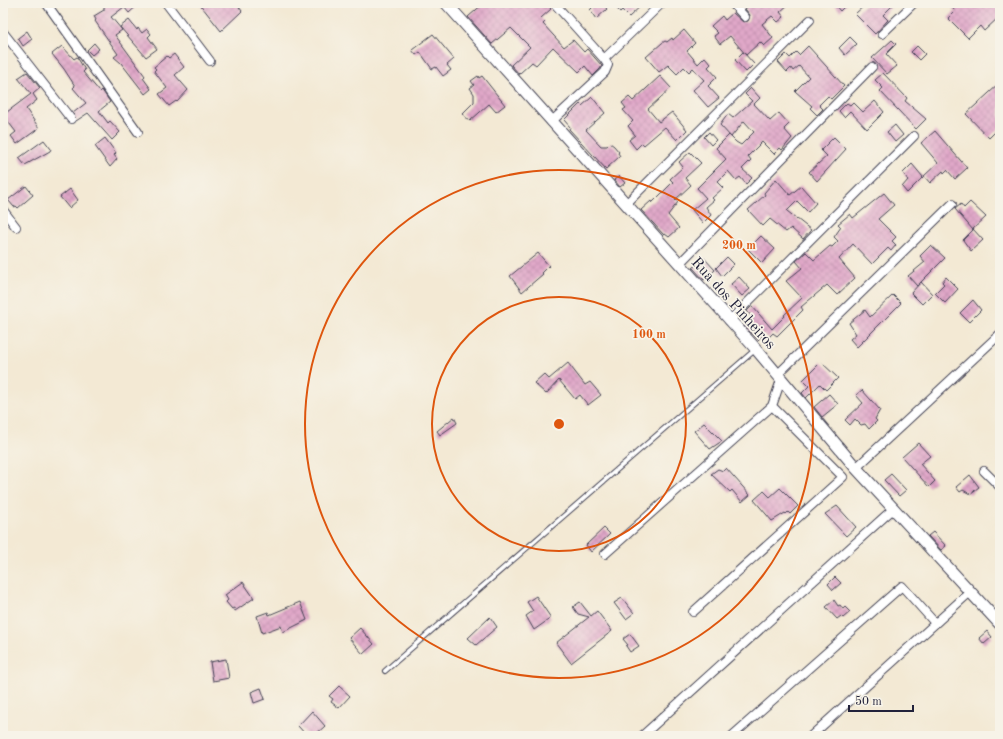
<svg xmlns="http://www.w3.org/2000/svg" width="1003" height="739" font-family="'Old Standard TT',serif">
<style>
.building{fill:url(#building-cross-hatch)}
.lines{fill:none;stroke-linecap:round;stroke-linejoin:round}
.lane-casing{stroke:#414052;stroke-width:6}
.street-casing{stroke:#414052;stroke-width:10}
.secondary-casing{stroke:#414052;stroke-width:13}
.lane{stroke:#fff;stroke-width:4}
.street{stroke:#fff;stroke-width:8}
.secondary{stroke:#fff;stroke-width:11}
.ring{fill:none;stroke:#de560e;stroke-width:2}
.labels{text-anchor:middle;stroke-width:3.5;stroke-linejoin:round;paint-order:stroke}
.street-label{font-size:15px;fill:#22223b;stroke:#f7f3e8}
.centre{fill:#de560e;stroke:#f7f3e8;stroke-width:2}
.ring-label{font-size:12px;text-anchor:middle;font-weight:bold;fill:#de560e;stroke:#f7f3e8;stroke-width:3.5;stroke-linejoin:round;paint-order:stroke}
</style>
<defs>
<pattern id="building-cross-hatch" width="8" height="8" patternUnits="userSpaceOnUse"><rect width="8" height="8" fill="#e0a7c8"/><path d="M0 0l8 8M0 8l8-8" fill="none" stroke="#c08fad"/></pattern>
</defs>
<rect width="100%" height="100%" fill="#f7f3e8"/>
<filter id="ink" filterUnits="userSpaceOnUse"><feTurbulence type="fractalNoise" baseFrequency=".025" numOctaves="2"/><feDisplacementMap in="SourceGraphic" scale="8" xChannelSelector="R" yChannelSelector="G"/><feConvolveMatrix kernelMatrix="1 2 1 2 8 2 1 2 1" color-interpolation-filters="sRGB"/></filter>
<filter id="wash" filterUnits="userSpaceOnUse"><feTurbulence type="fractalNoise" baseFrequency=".012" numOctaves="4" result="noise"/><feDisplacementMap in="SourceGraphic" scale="16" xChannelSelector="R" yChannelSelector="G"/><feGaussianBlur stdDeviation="0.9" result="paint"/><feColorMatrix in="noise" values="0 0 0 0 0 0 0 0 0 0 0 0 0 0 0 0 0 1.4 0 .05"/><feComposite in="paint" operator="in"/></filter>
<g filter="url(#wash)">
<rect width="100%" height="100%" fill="#f3e9d4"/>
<g id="blocks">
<!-- building -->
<path class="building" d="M108,3H140L129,13L124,7L111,17L122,30L115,35L145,76L143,78L151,89L145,94L121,63L114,57L118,54L95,21L96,20L94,16L104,10V7Z
M199,3H236L242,11L221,31Z
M484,3H545L551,9L541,18L545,22L543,24L564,47L573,40L584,52L587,49L602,66L600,69L593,76L585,66L579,72L553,47L536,65L532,62L519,74L511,65L530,47L511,28L492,44L468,17Z
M588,3H601L607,9L596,19L590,10L592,8Z
M612,3H644L629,17L622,10L620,12Z
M752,3H790L780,12L784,17L778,22L772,16L762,24L773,38L764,46L760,42L746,55L730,36L720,44L714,36L718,33L711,26L722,16L725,20L733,13L743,22L748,21L750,15L745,9Z
M833,3H848L840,11Z
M867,3H895L883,15L888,20L875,34L855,14Z
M948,3H1000V16L984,31L980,26L968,38L948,18L955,11Z
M129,20L137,30L138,28L142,33L147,29L151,34L148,37L157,49L146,57L120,27Z
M684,30L695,43L687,51L698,64L705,57L711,64L708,67L717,77L708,86L719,98L708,107L693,90L704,80L693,68L689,72L684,67L677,74L668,65L659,72L646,57L662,43L665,41L667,42L672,38L673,40Z
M27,31L32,39L23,46L18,38Z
M433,34L454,59L447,65L451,70L443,76L436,67L432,69L420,52L416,55L412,50Z
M850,37L857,44L845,55L839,48Z
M892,40L896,44L886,54L897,66L887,74L872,58Z
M94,43L99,49L92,55L87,50Z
M62,46L74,59L77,57L85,70L83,72L100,92L102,90L110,102L99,111L108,123L110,121L120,132L112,140L88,113L76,121L73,113L86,103L73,88L75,86L64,69L52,54Z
M808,46L844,86L831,99L828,96L819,105L823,109L817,115L810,108L812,106L795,91L809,77L799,66L793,71L791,68L787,72L778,62L786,54L790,58L796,52L799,55Z
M917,46L925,54L919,60L911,52Z
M743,52L754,64L746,72L735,60Z
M174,54L184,67L175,75L188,90L177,102L176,101L169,106L159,94L167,88L154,71L156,69L154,67L167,56L169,58Z
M27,72L40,88L33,94L37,100L26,109L39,128L17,144L11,136L16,132L3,115L31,94L18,78Z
M883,73L907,98L905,101L926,119L916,129L880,91L883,88L875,80Z
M478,76L479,78L482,76L505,105L496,112L489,104L470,121L462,114L474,102V94L470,88L474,85L471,81Z
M660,76L671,88L648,109L659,122L672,112L687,130L677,140L665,127L644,145L642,143L636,149L629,140L635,135L628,126L633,121L623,110L626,108L622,103L629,97L633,101Z
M1000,83V127L989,138L966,114Z
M751,88L760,98L754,104L770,121L779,113L789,124L784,129L792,138L782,150L780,148L774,154L762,142L748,156L751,160L742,169L752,178L746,184L740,177L736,180L728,171L717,182L723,188L712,198L714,200L706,207L711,215L703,223L692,210L706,198L697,188L726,159L716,148L729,135L736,142L741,145L754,132L744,121L731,137L720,125L728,114L733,118L752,101L745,94Z
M592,97L605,113L586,130L601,146H607L610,143L614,146L619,152L618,153L620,156L606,169L569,129L570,127L564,120L580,104L582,106Z
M875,101L884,112L867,129L850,111L844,117L839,111L847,103L850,105L853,102L863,112Z
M895,125L903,135L895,142L887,132Z
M935,131L967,168L955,179L947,170L944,173L943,171L930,183L924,176L938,163L921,143Z
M709,132L716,140L711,145L704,137Z
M834,137L846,149L817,181L809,172L827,156L821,150Z
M105,138L116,153L114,155L117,159L110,167L95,146Z
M44,140L51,149L50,151L25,165L19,158Z
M690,152L701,163L685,178L691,185L675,200L678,202L668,215L679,228L669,237L665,234L664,235L641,210L651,201L652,203L673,182L670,179L683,167L679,162Z
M912,164L923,177L907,193L902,187L908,180L903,173Z
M619,176L625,183L620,187L614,180Z
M776,179L790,195L801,186L816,203L808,212L797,201L787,211L811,230L803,239L791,228L786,232L770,219L763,226L748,210L765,195L764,193Z
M26,186L33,195L18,208L16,206L14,207L8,200Z
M70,189L78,200L69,208L60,197Z
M884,193L894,205L878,219L896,237L892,241L896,245L891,251L888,248L872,264L853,244L839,259L855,278L837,295L827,285L801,307L803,310L777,336L773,333L768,338L764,334L758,340L745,326L753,318L747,311L752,306L772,329L785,316L784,315L802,298L786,281L802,268L796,261L806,252L814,260L830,246L832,247L838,241L834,237L841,227L838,224L850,214L853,218Z
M970,202L986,217L973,229L983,240L971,251L963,240L973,230L955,209L961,204L964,208Z
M761,236L775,249L762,263L748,249Z
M931,245L945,258L917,286L908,276L925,262L920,256Z
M538,253L549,266L542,273L543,274L522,292L510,276Z
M727,257L734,264L722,276L716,268Z
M704,258L715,270L704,280L693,268Z
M739,277L750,289L742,296L731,284Z
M946,277L958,289L945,303L935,293L944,284L942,282Z
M921,282L932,294L922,304L911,293Z
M893,295L901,303L857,347L850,339L856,334L849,323L865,310L870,317Z
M973,300L981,310L969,322L960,313Z
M821,362L838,378L826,390L820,384L806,398L802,393L809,386L803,380Z
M568,363L585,385L590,382L601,395L588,405L580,395L575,399L559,380L546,394L534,383L544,374L549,379Z
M862,390L880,410L875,419L877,421L869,429L865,424L861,425L855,419L850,425L845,420L863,403L856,395Z
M829,394L838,404L822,417L814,407Z
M454,417L457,423L440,435L437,431Z
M704,423L722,441L710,449L694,431Z
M918,443L930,456L920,464L935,481L929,487L902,457Z
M726,468L750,495L742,502L732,490L730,492L711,474L718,469L723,471Z
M891,474L906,490L899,496L884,480Z
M970,475L979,487L970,494L963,490L960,492L956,487Z
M780,488L798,506L790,514L788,512L786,514L785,513L772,521L754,500L764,491L770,497Z
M837,506L856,527L846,536L825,514Z
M604,528L610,534L591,552L586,545Z
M933,532L946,546L941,550L928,536Z
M835,577L841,583L833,590L828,584Z
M243,582L254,598L235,611L234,608L232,609L226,602L228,600L225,595Z
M536,596L551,618L534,630L526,616L533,611L527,602Z
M622,598L634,613L626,619L614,603Z
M834,600L838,606L840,605L843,609L845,607L850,612L843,618L841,616L837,619L826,607Z
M300,602L307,620L283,632L281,626L262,633L257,616L268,612L269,615Z
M580,602L591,616L597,611L612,631L571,663L556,643L589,617L578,614L573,607Z
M490,617L497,627L476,645L468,638Z
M360,628L374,644L363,654L349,638Z
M987,631L992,637L984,644L979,638Z
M630,634L639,646L630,652L626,646L628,645L623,639Z
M226,659L229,678L213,681L210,662Z
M339,686L350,696L339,708L331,702L333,699L329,696Z
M261,688L265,699L254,703L251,692Z
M312,711L325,726L314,736H307L298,726Z"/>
</g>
</g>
<g filter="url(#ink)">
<use href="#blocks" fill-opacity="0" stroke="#414052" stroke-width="1"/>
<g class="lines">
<defs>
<path id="lane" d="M385,671L756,349"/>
<path id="street" d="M46,3L138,132
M166,3L210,61
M554,3L604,59L662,3
M732,3L745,17
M3,32L71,119
M882,34L914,3
M551,122L605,72L608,65L604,59
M626,204L810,20
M3,210L16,227
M679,264L872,67
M729,321L914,136
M777,375L952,204
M772,406L781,380
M856,468L1000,334
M984,471L1000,487
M605,554L772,406L843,477L693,612
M642,736L893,509
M732,736L902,586L935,623
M811,736L970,592"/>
<path id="secondary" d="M446,3L756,349L856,468L1000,624"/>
</defs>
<!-- lane casing -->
<use href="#lane" class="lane-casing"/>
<!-- street casing -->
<use href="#street" class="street-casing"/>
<!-- secondary casing -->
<use href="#secondary" class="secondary-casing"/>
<!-- lane -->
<use href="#lane" class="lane"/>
<!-- street -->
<use href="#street" class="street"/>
<!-- secondary -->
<use href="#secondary" class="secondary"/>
</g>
</g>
<!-- distance rings -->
<g class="ring">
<circle cx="559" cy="424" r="127"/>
<circle cx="559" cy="424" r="254"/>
</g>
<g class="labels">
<!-- street labels -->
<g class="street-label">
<text transform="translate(734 303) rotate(48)" y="5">Rua dos Pinheiros</text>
</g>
</g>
<circle cx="559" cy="424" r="6" class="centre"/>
<g class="ring-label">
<text x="739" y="249">200 m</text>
<text x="649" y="338">100 m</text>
</g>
<!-- margin -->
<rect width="1003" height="739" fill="none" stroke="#f7f3e8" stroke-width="16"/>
<!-- scale -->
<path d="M849 705v6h64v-6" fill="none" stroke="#22223b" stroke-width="2"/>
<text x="855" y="705" font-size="12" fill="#22223b" stroke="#f7f3e8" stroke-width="3" paint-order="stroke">50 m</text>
</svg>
